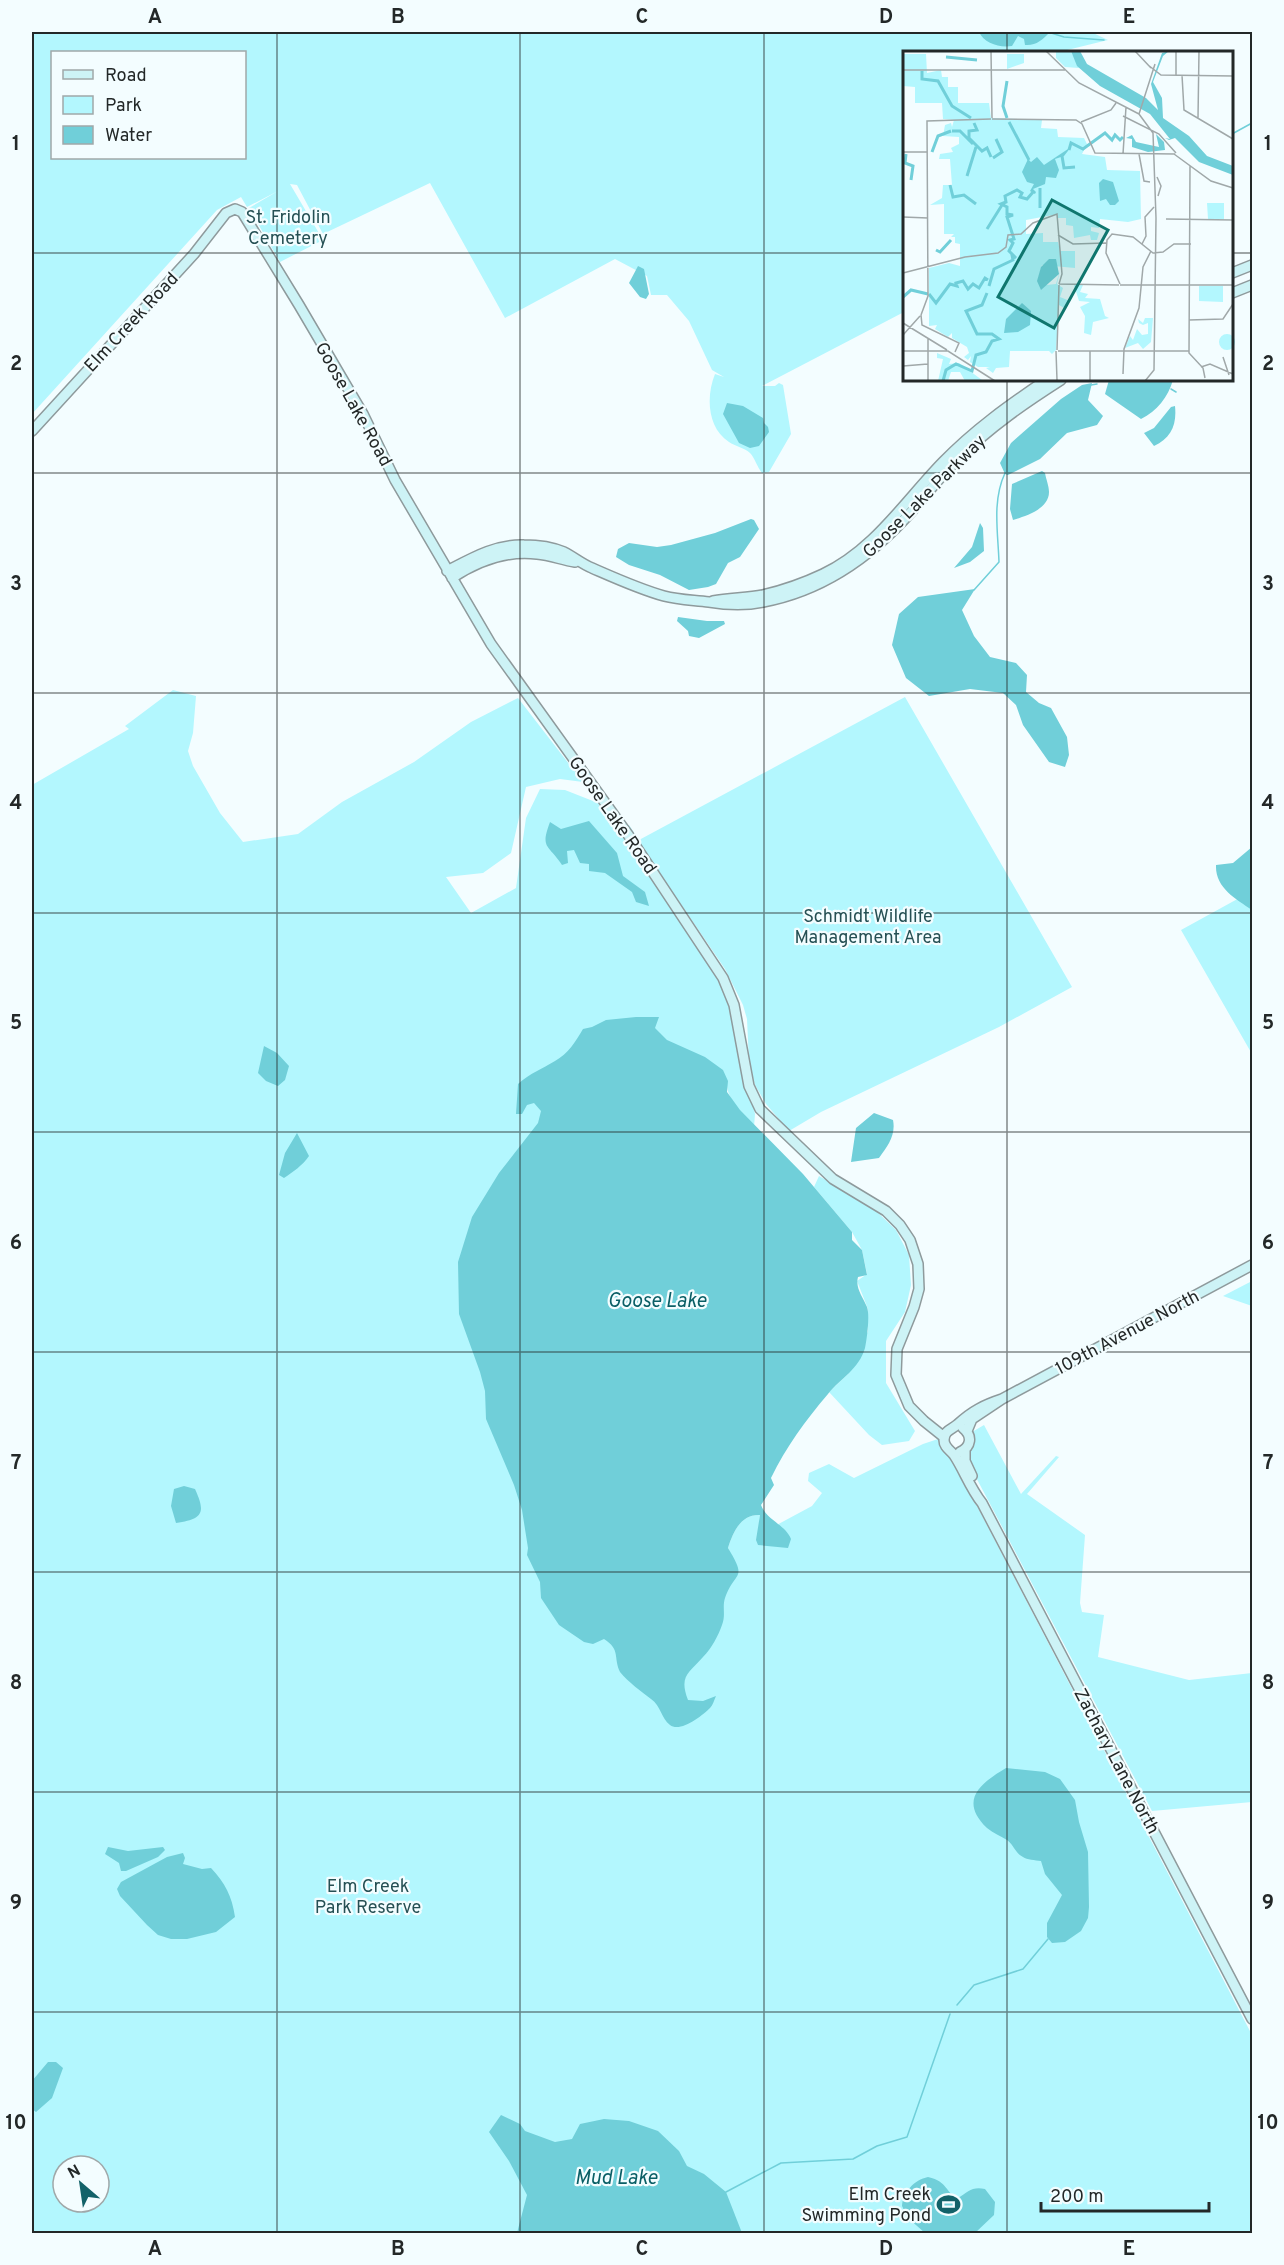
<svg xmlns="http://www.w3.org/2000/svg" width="1284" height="2265" font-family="Overpass,sans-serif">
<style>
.green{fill:#b3f7fe;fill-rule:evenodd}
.water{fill:#70cfd9}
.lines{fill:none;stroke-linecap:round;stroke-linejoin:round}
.stream{stroke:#70cfd9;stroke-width:1.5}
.secondary-casing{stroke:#8e9a9c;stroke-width:12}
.secondary{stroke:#cdf3f6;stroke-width:9}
.grid{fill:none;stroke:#232828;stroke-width:1.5;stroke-opacity:0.55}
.labels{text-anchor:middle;stroke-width:4.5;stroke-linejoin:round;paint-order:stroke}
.park-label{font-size:18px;fill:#255054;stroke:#f3fdff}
.street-label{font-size:18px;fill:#232828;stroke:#f3fdff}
.poi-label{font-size:18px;fill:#232828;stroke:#f3fdff;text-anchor:end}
.water-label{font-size:20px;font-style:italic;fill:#0a5f66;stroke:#f3fdff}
.inset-river{fill:none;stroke:#70cfd9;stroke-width:3}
.inset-road{fill:none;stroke:#a0a8a9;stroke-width:1.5}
.view{fill:#0f766e;fill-opacity:0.15;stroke:#0f766e;stroke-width:3}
.inset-edge{fill:none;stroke:#232828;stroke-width:3}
.neatline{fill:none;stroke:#232828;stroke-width:2}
.grid-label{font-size:20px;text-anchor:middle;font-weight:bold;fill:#232828}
</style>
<rect width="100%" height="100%" fill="#f3fdff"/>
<!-- green -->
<path class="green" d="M32,32H1091L1108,40L1059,52H904V312L762,386H775L779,383L783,385L791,434L769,472L762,473C757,467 755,458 750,453C745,448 735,446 729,442C707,428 706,396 715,374L724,377L712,370L689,321L667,295H651L647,276L615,259L505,318L430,183L323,234L297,185L290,184L323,240L280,262L249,208L278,191L247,207L241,197L217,210L32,414ZM52,52H244V158H52Z
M173,690L196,696L193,733L188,751L193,766L220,813L243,842L298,834L342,802L414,762L471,722L518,698L583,782L560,779L526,787L511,853L483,873L446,877L471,913L516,888L526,818L540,789L565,790L598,803L616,832L629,825L639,840L905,697L1072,987L999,1027L821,1112L789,1131L766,1104L755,1085L749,1062L747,1019L743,1005L725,969L674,894L723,970L755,1114L754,1127C744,1115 727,1100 727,1084L609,1633L685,1706L678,1682L729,1550L728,1548C733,1532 741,1514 760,1515L758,1535L812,1506L822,1493L808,1481L809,1473L829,1464L854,1478L923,1444L938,1439L950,1454L1252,2035V2233H32V785L129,729L125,726ZM63,2166H99V2202H63Z
M1252,891V1054L1181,930Z
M819,1176L872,1207L896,1230L909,1255L911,1285L905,1312L886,1341V1383L915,1431L909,1441L882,1445L869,1435L829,1392L848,1374L868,1331V1309L857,1281L867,1274L862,1250L852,1232L814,1187Z
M1252,1281V1306L1223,1296Z
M984,1425L1021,1494L1056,1456L1059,1457L1027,1494L1085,1535L1080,1603L1082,1612L1104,1615L1098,1657L1189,1680L1252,1673V1802L1152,1811L970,1466L967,1457L972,1432Z"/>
<!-- water -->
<path class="water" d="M979,32H1050C1042,40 1036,46 1025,45L1024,39L1018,36L1012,46C999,48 984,43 979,32Z
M638,266L644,269L649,294L646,299L640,297L629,283Z
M1109,380H1173C1168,397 1157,411 1141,419L1105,394Z
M1092,383L1088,400L1103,416L1097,425L1067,433L1040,459L1008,475L1005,474L1000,463L1011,443L1061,399L1082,385Z
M727,403L743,406L763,418L764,423L768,427L769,432L759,446L750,448L739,443L723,414Z
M1175,406C1177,425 1171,438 1154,446L1144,433L1154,428L1171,407Z
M1042,471L1045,473C1046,479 1049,486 1049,492C1049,509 1026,516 1013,520L1010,509L1012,484Z
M751,519L754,520L759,529L740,557L728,563L716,584L708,587L689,590L660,575L629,565L616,557L618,549L629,543L657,547L671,545L715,533Z
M980,523L983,528L984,551L970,562L954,568L972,547Z
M975,589L962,610L974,636L990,657L1016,663L1027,675L1026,692L1039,703L1051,708L1067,737L1069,755L1065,767L1049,762L1023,725L1016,705L1003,693L970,689L929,696L906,678L892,645L899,614L918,597Z
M678,617L707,621H724L725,624L699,638L689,636L688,631L677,621Z
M589,821L617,853L623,876L645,892L649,906L636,902L632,892L605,873L589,871V864L580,863L574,850L567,851L568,863L562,865C548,844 540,849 550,822L561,829Z
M1252,847V910C1236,899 1215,888 1216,865L1233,863Z
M636,1017H659L655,1028L667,1040L705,1057L723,1070L728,1081L727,1092L740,1110L803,1174L852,1232V1240L862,1250L867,1275L858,1277C855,1288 863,1297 867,1307C870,1315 867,1339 865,1348C859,1369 841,1378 828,1394C805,1421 786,1447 771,1478L774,1485L761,1505C767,1521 785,1524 791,1539L788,1548L758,1545L756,1540L760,1515C741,1514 733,1532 728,1548C748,1581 735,1570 725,1598C722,1607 726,1615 722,1625C718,1636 712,1648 703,1657C688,1674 679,1676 688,1700L703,1701L716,1696C714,1700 713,1705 710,1708C702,1716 680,1733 670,1725C661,1718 661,1706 651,1699C642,1692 628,1682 620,1672C613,1657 621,1650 604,1639L593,1644L584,1642L559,1625L541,1598L540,1582L527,1555L528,1548L522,1510L514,1485L486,1419L485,1391L480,1372L459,1314L458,1262L472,1217L499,1173L538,1123L541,1111L534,1103L527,1105L522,1114H516L518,1084C530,1073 542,1069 555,1061C568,1054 576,1041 583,1029L592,1027L606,1020Z
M264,1046L277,1053L289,1066L285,1080L278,1086L266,1081L258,1073Z
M874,1113L893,1120C896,1135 888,1146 879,1158L851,1162L856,1128Z
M297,1133L309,1156C303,1165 293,1172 284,1178L279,1175L285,1153Z
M184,1486L195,1489C206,1513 203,1519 176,1523L171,1506L174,1489Z
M1006,1768L1045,1772L1060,1779L1075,1800L1079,1822L1088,1852L1089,1907L1088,1918L1081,1931L1065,1942L1052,1943L1047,1937V1923L1062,1895L1045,1874L1041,1861C1035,1860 1027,1860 1023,1857C1016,1854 1013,1844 1007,1840C1001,1836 993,1833 987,1828C958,1800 981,1783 1006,1768Z
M108,1847L128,1851L163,1847L165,1850L158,1857L126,1871H121L119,1863L105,1854Z
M183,1853L185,1858L183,1864L202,1869L211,1868C225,1883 232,1896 235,1917L216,1932L187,1939H171L158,1935L147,1925L120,1896L117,1889L121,1882L167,1857Z
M48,2062H56L63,2068L52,2098L36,2112L32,2109V2081Z
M501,2115L520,2124L525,2131L555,2142L572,2139L580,2124L604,2119L629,2121L658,2131L679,2151L687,2166L704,2174L726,2192L742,2233H517L527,2195L509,2161L489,2132Z
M928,2177C949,2182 944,2192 958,2198C968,2192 972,2186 985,2189L995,2202L994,2215L975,2233H925L908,2218L902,2206C903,2192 914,2180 928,2177Z"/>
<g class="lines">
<!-- stream -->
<path class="stream" d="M1048,32L1064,37L1104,40
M1232,134L1252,123
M1091,385L1097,384
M1171,389L1176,392
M1251,402L1252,405
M974,590L999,562C998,532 992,501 1005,473
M957,2005L974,1985L1023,1969L1048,1939
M726,2192L781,2163L853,2159L877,2146L907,2137L950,2014"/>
<defs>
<path id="secondary" d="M1232,273L1252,265
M1232,293L1252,285
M32,431L194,254L226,213L235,209L242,212L299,305L363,414L395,480L491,644L629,836L723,978L734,1005L749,1086L760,1109L833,1179L886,1211L900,1225L910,1240L918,1264L919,1289L914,1307L897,1349L896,1375L909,1406L924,1421L944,1437
M447,571C472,558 496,544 524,545C537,545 552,547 564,552C574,557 582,564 592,568C615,578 639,589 664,596C679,600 694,600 709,602C727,605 744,606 763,602C822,591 872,556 912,511C928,493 942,474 960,457C990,427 1025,403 1061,380
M452,578C478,561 506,550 537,554C550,555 562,560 575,562
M713,601C730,598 747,598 763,595C784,590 804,583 823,574C874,550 905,501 943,462C974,430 1009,405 1046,380
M1002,1399C984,1405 972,1411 958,1424C953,1429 944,1430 944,1440C944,1447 950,1450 954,1455C964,1470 970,1488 982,1503L1252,2019
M967,1431L972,1419L1002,1399L1252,1265
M965,1449V1461L972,1476
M960,1452C971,1447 973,1436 963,1428"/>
</defs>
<!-- secondary casing -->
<use href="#secondary" class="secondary-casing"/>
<!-- secondary -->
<use href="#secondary" class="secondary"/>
</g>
<!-- grid -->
<path class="grid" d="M277,32V2234M520,32V2234M764,32V2234M1007,32V52M32,253H904M1232,253H1252M1007,380V2234M32,473H1252M32,693H1252M32,913H1252M32,1132H1252M32,1352H1252M32,1572H1252M32,1792H1252M32,2012H1252"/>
<!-- icons -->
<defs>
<symbol id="stadium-bare" viewBox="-9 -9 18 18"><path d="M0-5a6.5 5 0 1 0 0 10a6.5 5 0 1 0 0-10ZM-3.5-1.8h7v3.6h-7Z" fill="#136269" stroke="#f3fdff" stroke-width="2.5" paint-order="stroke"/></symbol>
</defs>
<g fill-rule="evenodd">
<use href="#stadium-bare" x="932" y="2188" width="33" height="33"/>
</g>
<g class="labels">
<!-- park labels -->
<g class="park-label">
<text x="288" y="223">St. Fridolin<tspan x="288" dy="21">Cemetery</tspan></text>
<text x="868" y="922">Schmidt Wildlife<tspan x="868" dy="21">Management Area</tspan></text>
<text x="368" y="1892">Elm Creek<tspan x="368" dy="21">Park Reserve</tspan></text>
</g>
<!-- street labels -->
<g class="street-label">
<text transform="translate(131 322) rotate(-47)" y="6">Elm Creek Road</text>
<text transform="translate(354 404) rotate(61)" y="6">Goose Lake Road</text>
<text transform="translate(924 496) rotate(-45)" y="6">Goose Lake Parkway</text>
<text transform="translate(613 815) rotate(55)" y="6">Goose Lake Road</text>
<text transform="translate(1127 1332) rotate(-28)" y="6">109th Avenue North</text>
<text transform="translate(1117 1761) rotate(62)" y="6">Zachary Lane North</text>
</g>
<!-- poi labels -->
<g class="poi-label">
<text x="931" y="2200">Elm Creek<tspan x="931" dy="21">Swimming Pond</tspan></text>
</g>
<!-- water labels -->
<g class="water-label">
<text x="657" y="1307">Goose Lake</text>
<text x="616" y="2184">Mud Lake</text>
</g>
</g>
<!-- overview -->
<g transform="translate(903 51)">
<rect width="330" height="330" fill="#f3fdff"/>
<path d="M153,0H168L176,17L162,16L153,7ZM0,3H23L24,22L38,19L39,26H45V36H55V52H86L88,67L139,69L138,77L154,78L155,86L181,87L184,93L179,103L202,106L204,119L237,120L238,168L225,171L197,168L196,177L188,176V180L196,182L194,189H188L187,184L171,187L170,175L163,174V167H155V163L123,169V183L140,182V191H155L157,200H172V217L139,214L135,228L143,234L153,233L157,219L154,233L160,237L157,246L167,250L163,258L156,254L153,299L149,303L146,300H107L106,316L93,317L90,322L83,317L87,316H75L67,311L68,305L65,309L61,306L66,302L64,296L49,287V282L45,286L32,278L34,274L26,275V217L46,212L57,215V193L52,192V186H48L51,183H41V153L27,154L39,147L40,134H49L47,108H36L37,103L50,101L48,97L56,93V86L40,85L42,74L48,72L49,76L51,69L40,68L39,52H12V36L0,35ZM104,3H121V12L104,18ZM304,152H321V168H305ZM171,234H180L177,241L185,243L182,247L197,248L202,265L206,267L190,271L188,284L181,282L182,265L177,256L187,251L176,250ZM296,235H320V251L296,250ZM242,267H250L248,291L240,298L235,292L222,297L227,285L230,289L234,278L239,284L245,283V272L240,274L236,272L235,268L240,272ZM316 291a8 8 0 1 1 16 0a8 8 0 1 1-16 0ZM34,302L48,308L46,313L56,312L79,329L62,330L57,321H48L45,330H35L40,308L34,307Z" fill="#b3f7fe"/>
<path d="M168,0H177L184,13L243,47L255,59L248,33L259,2L266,0L260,5L250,31L259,47L260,67L286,85L304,105L330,115V124L296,111L272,87L266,89L262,87L267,88L247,63L197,35L174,15ZM253,83L261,91L262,99L245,101L229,96V88L223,87L229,84L233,91L256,96ZM168,96L161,105L152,108L156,119L153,127L143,126L142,133L130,138L133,141L132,143L127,140L131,133L124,131L119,121L125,108L128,111L134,106L141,114ZM200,128L210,131L216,150L212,154H207L203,148L197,150L196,132ZM146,208H153L156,223L138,239L134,230L138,216ZM119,252L128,260L127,274L115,281L101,282L103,268Z" fill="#70cfd9"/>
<path class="inset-river" d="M43,6L74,9M19,20V28L35,30L49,55L68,67M104,30L100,55L104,67M106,71L126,109M71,72L74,79L66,80V87L79,100L84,97L88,106M49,80H57L70,93M166,99L168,92L180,98L202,82L209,89L212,84L217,89L220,86M29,101L35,85L48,80M3,103L2,112L10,115L8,129M159,105L161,117L172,116M90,107L99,101L93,88M64,125L73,96M47,134L50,146L61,144L73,153M137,157V137M84,178L99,154M33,199L37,201L48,189M86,235L91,218L110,209L109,204L113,207L106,200L110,192L107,189L111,188L104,166L110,164L104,163V156L98,153L103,151L102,145L114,139L119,142L117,146L124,148L131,140M26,243L33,252L47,233L54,235L53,232L60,230L65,238L70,233L76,237L82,227L85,229M0,246L8,239L25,243M40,330L43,319L53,313L69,320L73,304L83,301L89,290L96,288L89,283H74L63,260L79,254L84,242"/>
<path class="inset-road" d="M88,0L89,67M143,0L176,32L236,63M232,0L248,17M245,14L258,24L330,25M0,19H162M273,24V0M279,24L281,59L330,88M220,65L256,83L273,102M295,67L296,0M89,68L173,69L179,73L192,102L272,103M178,71L208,59L213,52M0,101H24M220,103L223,56M236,103L241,130L247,131M271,103L308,130L330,137M287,115L286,302L300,317L302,327M254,126L258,135L255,145M0,166L25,167M263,168L330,169M155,184L170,193L203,192M239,193L243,185L242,166L251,156M0,222L62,206L95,202L103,196L105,184L118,183L130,172L154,163L159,223L156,233M156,233L216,234M217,233L203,202L204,189L209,183L230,186L250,202L260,201L271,193H288M217,234H330M18,264L19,274L56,292L52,301M18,264L25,245L24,70L88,68M286,269L320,268L330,253M0,272L44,299M0,284L17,265M25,288V330M154,299L156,234M0,300H45L92,330M153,300L154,329M155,300H286M320,306L326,324M0,315L25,313M298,316L307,313L330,323M220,323L221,298L236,257L240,216L248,200M187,330V300M242,330L251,319L253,167L250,82L236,63L252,13"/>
<path class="view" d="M149,149L205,179L151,277L95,246Z"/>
<rect width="330" height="330" class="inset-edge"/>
</g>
<!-- border -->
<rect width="1284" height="2265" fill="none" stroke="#f3fdff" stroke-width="66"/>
<!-- legend -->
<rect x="51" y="51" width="195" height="108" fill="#f3fdff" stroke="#a0a8a9" stroke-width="1.5"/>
<rect x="63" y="70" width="30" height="9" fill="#cdf3f6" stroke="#a0a8a9" stroke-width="1.5"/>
<text x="105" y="81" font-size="18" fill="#232828">Road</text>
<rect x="63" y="96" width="30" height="18" fill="#b3f7fe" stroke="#a0a8a9" stroke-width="1.5"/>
<text x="105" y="111" font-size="18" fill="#232828">Park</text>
<rect x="63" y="126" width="30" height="18" fill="#70cfd9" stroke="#a0a8a9" stroke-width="1.5"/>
<text x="105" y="141" font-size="18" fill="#232828">Water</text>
<!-- north arrow -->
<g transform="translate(81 2184) rotate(331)"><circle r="28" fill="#f3fdff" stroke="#a0a8a9" stroke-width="1.5"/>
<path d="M0-4.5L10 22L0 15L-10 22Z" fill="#136269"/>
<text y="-9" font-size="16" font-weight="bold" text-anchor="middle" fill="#232828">N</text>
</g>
<!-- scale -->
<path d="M1041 2202v9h168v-9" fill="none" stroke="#232828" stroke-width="3"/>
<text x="1050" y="2202" font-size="18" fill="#232828" stroke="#f3fdff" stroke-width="4.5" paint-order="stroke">200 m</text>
<rect x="33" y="33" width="1218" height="2199" class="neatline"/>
<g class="grid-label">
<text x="155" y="23">A</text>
<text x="398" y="23">B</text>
<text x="642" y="23">C</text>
<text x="886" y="23">D</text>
<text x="1129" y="23">E</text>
<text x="16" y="150">1</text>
<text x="1268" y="150">1</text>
<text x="16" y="370">2</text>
<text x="1268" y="370">2</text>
<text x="16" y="590">3</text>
<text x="1268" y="590">3</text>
<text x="16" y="809">4</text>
<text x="1268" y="809">4</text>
<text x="16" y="1029">5</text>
<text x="1268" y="1029">5</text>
<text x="16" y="1249">6</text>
<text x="1268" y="1249">6</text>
<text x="16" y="1469">7</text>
<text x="1268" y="1469">7</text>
<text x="16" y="1689">8</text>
<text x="1268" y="1689">8</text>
<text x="16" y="1909">9</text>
<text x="1268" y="1909">9</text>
<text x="16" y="2129">10</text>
<text x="1268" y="2129">10</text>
<text x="155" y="2255">A</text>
<text x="398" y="2255">B</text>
<text x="642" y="2255">C</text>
<text x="886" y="2255">D</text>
<text x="1129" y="2255">E</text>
</g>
</svg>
